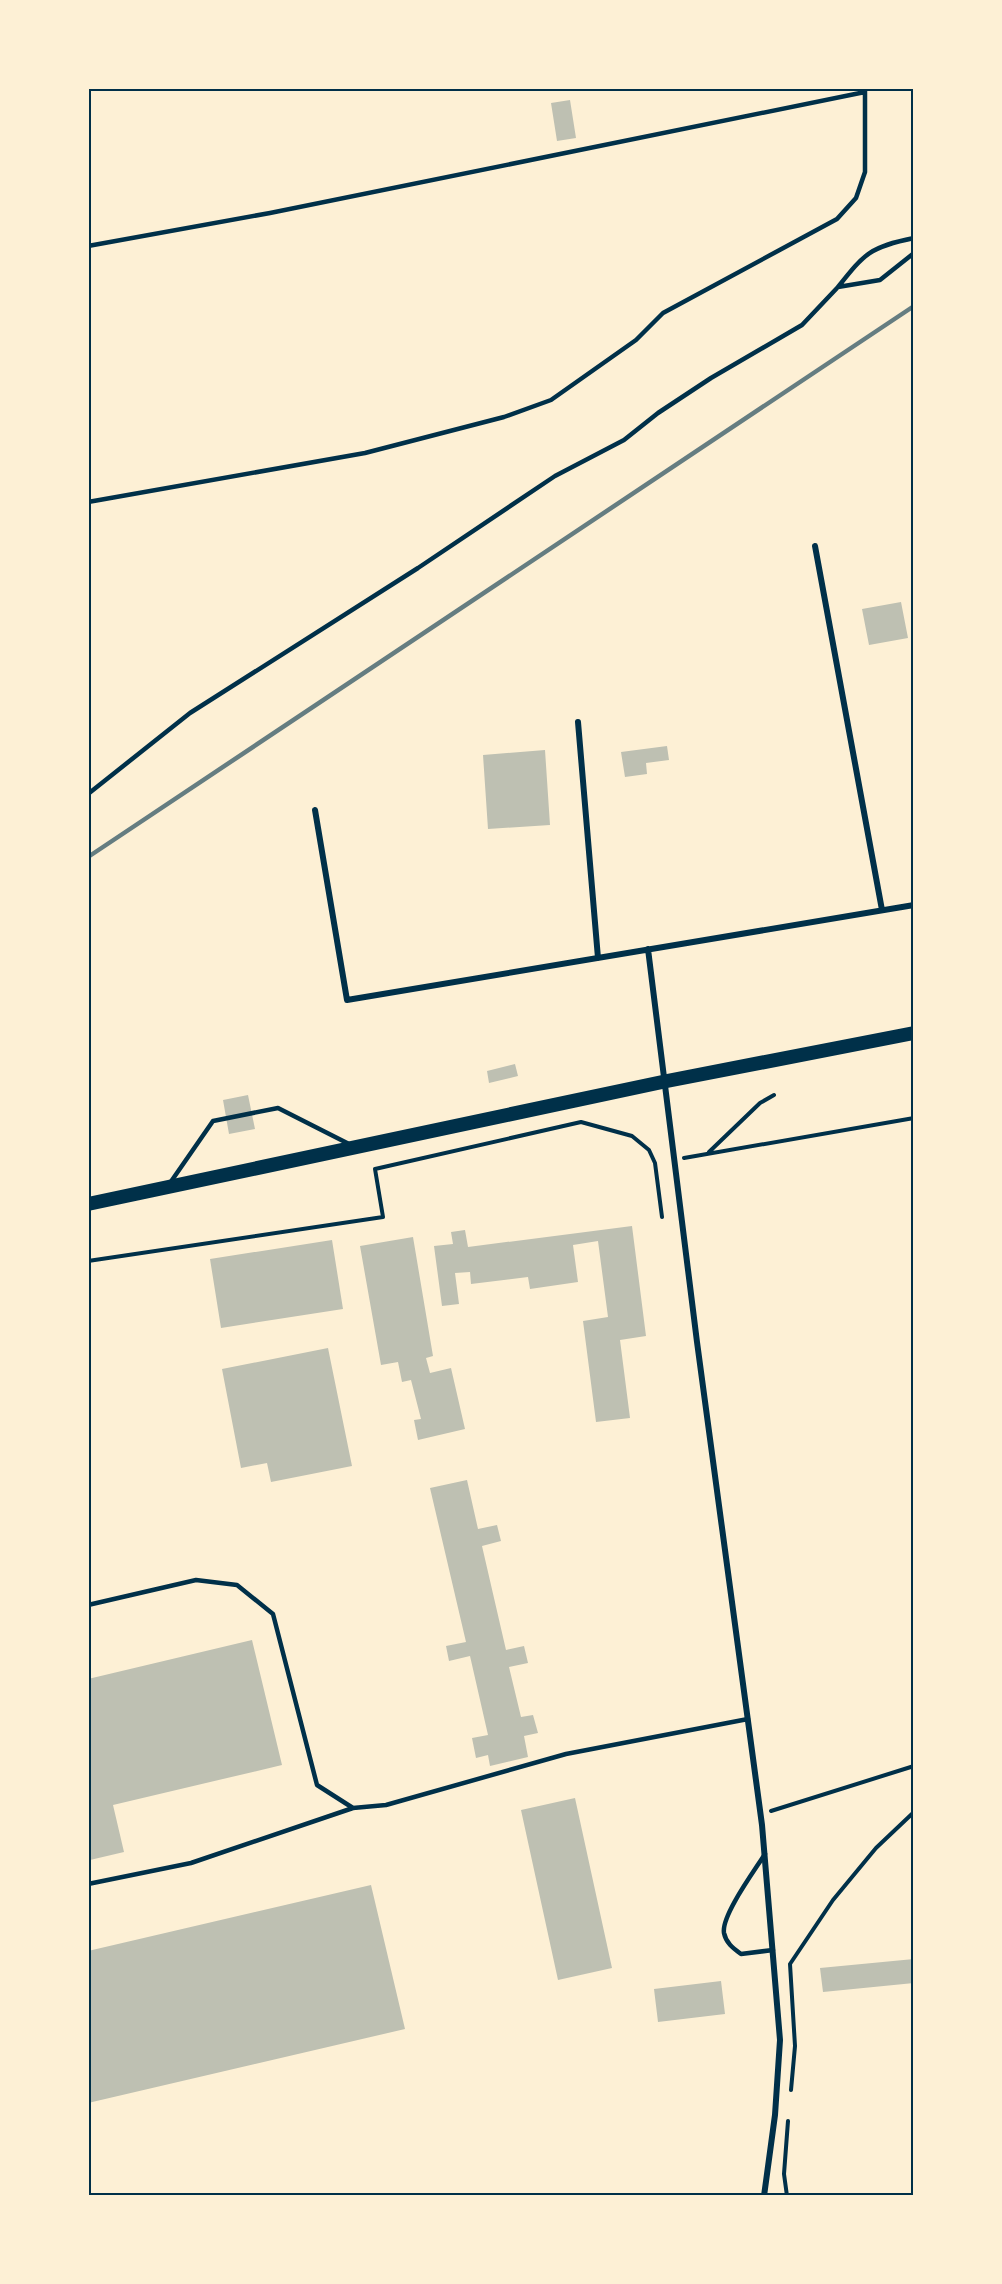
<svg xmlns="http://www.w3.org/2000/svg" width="1002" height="2284" font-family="Manrope,sans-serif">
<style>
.building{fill:#bec0b2}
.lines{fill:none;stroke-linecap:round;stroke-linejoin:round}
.path{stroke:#003049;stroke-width:4}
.service{stroke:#003049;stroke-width:4.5}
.minor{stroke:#003049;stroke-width:6}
.primary{stroke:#003049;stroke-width:14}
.rail{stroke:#657d81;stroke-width:4.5}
.neatline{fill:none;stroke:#003049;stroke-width:2}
</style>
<rect width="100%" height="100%" fill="#fdf0d5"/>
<!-- building -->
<path class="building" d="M570,100L576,138L557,141L551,103Z
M901,602L908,638L869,645L862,609Z
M667,746L669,760L646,763L647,774L625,777L621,752Z
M545,750L550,825L488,829L483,755Z
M515,1064L518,1076L489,1083L487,1071Z
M248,1095L255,1129L229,1134L223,1100Z
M632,1226L646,1336L620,1340L630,1418L596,1422L583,1321L608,1317L598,1241L573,1245L578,1282L530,1289L528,1277L471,1284L470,1272L455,1273L459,1304L442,1306L434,1246L453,1244L451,1232L465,1230L468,1247Z
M413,1237L433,1356L426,1358L430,1373L451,1368L465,1429L418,1440L414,1420L421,1419L411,1380L402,1382L398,1362L381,1365L360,1246Z
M332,1240L343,1309L221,1328L210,1259Z
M328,1348L352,1466L271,1482L267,1463L241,1468L222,1369Z
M467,1480L478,1529L497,1525L501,1541L482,1546L506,1650L524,1646L528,1663L509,1667L521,1717L533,1715L538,1733L524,1736L528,1757L490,1766L488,1755L476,1758L472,1738L488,1735L470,1656L449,1661L446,1646L466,1642L430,1488Z
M252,1640L282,1765L113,1805L124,1852L90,1860L88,1679Z
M575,1798L612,1968L558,1980L521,1810Z
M371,1885L405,2029L88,2103V1951Z
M914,1959V1983L823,1992L820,1968Z
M721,1981L725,2014L658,2022L654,1989Z"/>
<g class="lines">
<!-- path -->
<path class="path" d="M709,1152L760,1103L774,1095
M684,1158L914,1118
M88,1261L383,1217L375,1169L581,1122L632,1136L649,1150L655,1163L662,1217
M771,1811L914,1766
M791,2090L795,2046L790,1964L833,1900L876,1848L914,1812
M787,2196L784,2174L788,2121"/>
<!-- service -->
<path class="service" d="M88,246L270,213L865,92
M838,287C865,253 870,247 914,238
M88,502L365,453L504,417L551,400L636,340L663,313L837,219L856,198L865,172V88
M88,794L190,713L418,568L555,476L624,440L658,413L711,378L802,325L838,287L880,280L914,253
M170,1183L213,1121L278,1108L351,1145
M88,1605L196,1580L237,1585L273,1614L317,1785L353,1808L386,1805L566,1754L748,1719
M765,1854C755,1870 721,1916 724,1933C726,1943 733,1948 741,1954L773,1950
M88,1884L191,1863L353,1808"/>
<!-- minor -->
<path class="minor" d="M815,546L882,910
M578,722L598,958
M315,810L347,1000L914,905
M648,949L697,1342L762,1825L780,2040L775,2115L764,2196"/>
<!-- primary -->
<path class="primary" d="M88,1204L667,1081L914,1033"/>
<!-- rail -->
<path class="rail" d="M88,857L914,306"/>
</g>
<!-- border -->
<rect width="1002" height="2284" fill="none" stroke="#fdf0d5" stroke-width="180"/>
<rect x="90" y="90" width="822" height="2104" class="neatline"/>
</svg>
